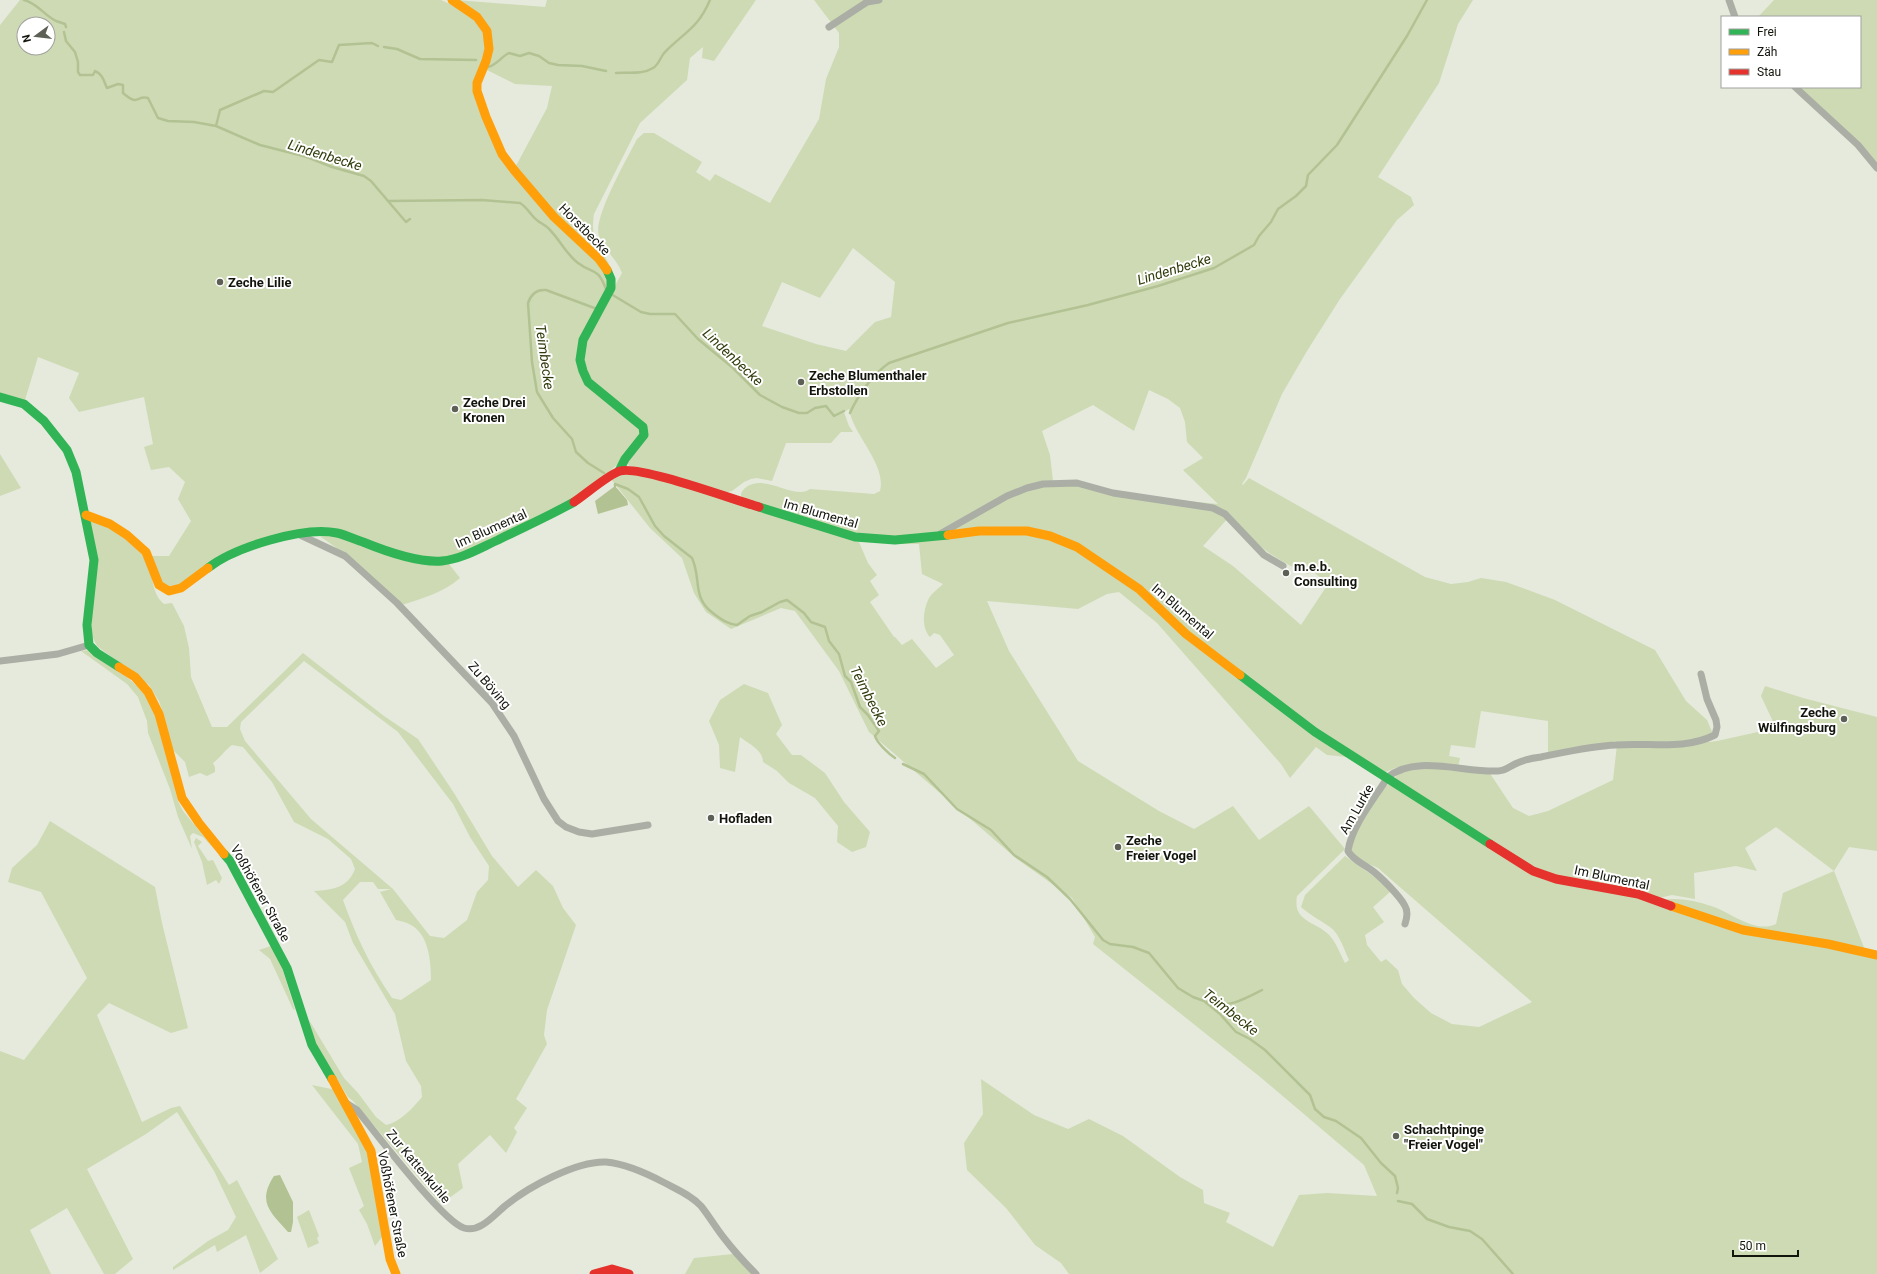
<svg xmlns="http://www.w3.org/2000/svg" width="1877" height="1274" font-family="Roboto,sans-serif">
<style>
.green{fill:#cedab4;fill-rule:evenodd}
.water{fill:#b3c292}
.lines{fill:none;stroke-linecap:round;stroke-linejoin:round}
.stream{stroke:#b3c292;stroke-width:2.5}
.street{stroke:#abaea5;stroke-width:7}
.fast{stroke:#30b455;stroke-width:9}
.slow{stroke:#ff9f0a;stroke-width:9}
.jam{stroke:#e5322d;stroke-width:9}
.poi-dot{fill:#5c6055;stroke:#fff;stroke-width:1.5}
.labels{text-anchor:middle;stroke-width:4;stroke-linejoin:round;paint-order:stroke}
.street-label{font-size:13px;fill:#12150c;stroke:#fff}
.poi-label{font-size:13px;font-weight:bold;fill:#12150c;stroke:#fff;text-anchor:start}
.water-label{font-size:14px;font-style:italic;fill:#2f3b0a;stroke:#fff}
</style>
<rect width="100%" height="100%" fill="#e5eadc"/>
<!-- green -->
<path class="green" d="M20,0H441C470,13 496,22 484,61C482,69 475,78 474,87C473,98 481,108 485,118C492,137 496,155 510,171L514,169L517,164L547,108L552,86L515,84L485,69C497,33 488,18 456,0L545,7L547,0H756L714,61L702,58L703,47L690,58L687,80L640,123L594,214C589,248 604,246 613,274L612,275L607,273C616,287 591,322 583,335L586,338L622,273C617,259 604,250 599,236C592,219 628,157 637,139L644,133H654L702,162L696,172L710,181L715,174L770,203L819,119L826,79L839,47V33L814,0H1473L1458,24L1439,83L1378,177L1411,197L1414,205L1397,220L1340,299L1307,351L1282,394L1246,478L1242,484L1243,485L1249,478L1425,577L1451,584L1468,582L1481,578L1506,582L1555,600L1655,650L1686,701L1707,720L1713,734L1694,740L1669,744L1616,743L1548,755V721L1481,711L1475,748L1451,745L1449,756L1460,758L1458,767L1417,765L1395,768L1386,772L1349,751L1347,757L1327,755L1316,747L1290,778L1281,764L1157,623L1119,592L1107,594L1078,609L987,601L1009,651L1078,761L1159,811L1194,829L1233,806L1259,840L1309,806L1345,849L1297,896C1292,923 1317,921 1330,936C1337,944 1340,954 1345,963L1349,960C1344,950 1340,934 1330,927C1320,920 1310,915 1301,907L1305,895L1345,856L1383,883L1390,892L1373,907L1384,922L1365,935L1367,945L1381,962L1386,959L1398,970L1402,984L1414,998L1431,1013L1452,1024L1479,1027L1532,1002L1378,868C1370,864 1356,860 1352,852C1347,839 1378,798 1385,787L1389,784L1433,810L1508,859L1545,880L1635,894L1720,926L1749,934L1827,946L1877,958V1274H1069L1061,1263L1035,1245L1006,1208L967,1170L964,1143L983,1114L981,1079L1034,1115L1068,1129L1089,1119L1123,1136L1180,1177L1203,1190L1204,1203L1230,1213L1226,1222L1273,1247L1299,1195L1327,1193L1377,1196L1364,1165L1259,1076L1093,944L1095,937L1072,898L1017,859L869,732L839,671L795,611L781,608L731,629L706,612L694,593L682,558L650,528L611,479C623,472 633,473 646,475L859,542L868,563L877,575L870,581L879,595L870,602L894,637H895L902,645L912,639L936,668L954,655L940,635L934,633L930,637C921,627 923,610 929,598C932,593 939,588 943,584L922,574L919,544H896L932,537C919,529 908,537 894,537C842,538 791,515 742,499C740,495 741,492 745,488C763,475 783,492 801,492C805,492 807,491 810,489L874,494L880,491C887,465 853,435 849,409L844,412L849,426L853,432H841L831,443H786L772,481L757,478L751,479L744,482L732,491L724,493L670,476L629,466L627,462L628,458L647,434L646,426L590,381C581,370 582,359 582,345L579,344C573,376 588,386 612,404C621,410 630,418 639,425L641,433C616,481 548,514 501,537C483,545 466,554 447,557L449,564L460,578C443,593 423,598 402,605L345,554L310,529C277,534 242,543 212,561C201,567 185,588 172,587C158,586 155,566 151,556H169L191,521L178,499L185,482L169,467L151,470L144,447L153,444L144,397L79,412L69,398L79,373L38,357L25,400L0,393V25ZM24,24H48V48H24ZM853,248L895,282L891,317L875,322L846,351L816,344L762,326L782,282L820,298ZM1149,390L1168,399L1180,408L1185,422L1187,442L1203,458L1183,470L1218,504L1139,496L1092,485L1076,480L1053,481L1050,455L1042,431L1093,405L1134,431ZM1229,517C1254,543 1274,560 1308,574L1311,570L1328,584L1301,625L1233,566L1203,546Z
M1774,0H1877V165L1797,87H1860V17H1758Z
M0,454L21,488L0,496Z
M91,519C97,521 103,523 109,525C114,528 143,554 146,559C155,573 149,591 164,604L172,603L184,626L189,648L191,677L212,727H227L303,653L384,716L418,739L454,793L492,856L518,887L536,870L553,886L563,908L576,925L547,1010L544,1035L547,1044L516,1099L527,1108L514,1128L517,1132L506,1153L490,1135L458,1164L463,1188L441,1204L353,1101L348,1097L315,1043L309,1020L344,1078L358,1093L376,1117L386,1125C400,1122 413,1108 422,1097L421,1086L406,1061L395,1014L353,943L345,922L314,891C332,890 348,888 355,869L351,859L328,839L294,822L272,782L243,747L232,745C225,750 220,758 213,763L215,767V772L207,776L200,773L189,777L185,762L171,748L164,716L159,701L149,685L97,646L92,636ZM304,661L398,732L453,804L470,837L489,866L488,880L477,892L467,920L444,938L430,936L393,889L311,819L245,741L240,729L241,722ZM360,882H373L378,889H391L380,892L396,920C400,921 406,922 411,925C429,935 431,962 431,980L401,1000L392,998C370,966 356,936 343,900Z
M90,650C113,667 138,681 153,707L178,801L183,811L216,851L203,837L193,833L190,836L192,849L178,817L170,789L148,733L147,721L138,697L127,684L81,651Z
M744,684L768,693L782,725L776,734L792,755H801L825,773L844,802L870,832L866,847L852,852L837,842L838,826L815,798L789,783L777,771L763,762C763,750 749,744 740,737L735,772L720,768L719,745L709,721L720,700Z
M1765,686L1803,698L1877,717V851L1849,847L1834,871L1865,950L1747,929L1662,900C1677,897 1697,901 1711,906C1731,912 1754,934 1776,924L1783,893L1834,871L1776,827L1745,848L1757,871L1736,866L1694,873L1695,899L1672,895L1659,898L1578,880L1598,879L1595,877L1565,879L1538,871L1395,779L1396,774L1417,767L1489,772L1513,808L1529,816L1548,811L1613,780L1617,745L1669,747L1717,741L1776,728L1761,696Z
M50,821L155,887L162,923L188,1028L171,1033L109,1003L97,1015L142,1122L171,1108L180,1106L229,1185L237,1180L278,1259L260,1273L246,1235L217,1252L215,1245L173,1270V1267L208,1241L228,1230L236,1217L214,1171L177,1112L146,1134L87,1169L133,1259L115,1274H104L67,1208L30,1230L51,1274H0V1051L24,1060L87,978L41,892L8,882L12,868L37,845Z
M196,838L202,842L198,846L208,861L213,860L222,878L219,884L216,880L207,885L202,862L194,842Z
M271,946L280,961L295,1010L293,1009L270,959L259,950Z
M312,1085L336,1090L369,1153L382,1237L375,1246L367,1224L359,1210L364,1206L349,1168L362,1162L358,1144Z
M309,1210L319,1236L317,1238L319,1243L308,1248L297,1217Z
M733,1254L753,1274H685L694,1258Z"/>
<!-- water -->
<path class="water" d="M615,486L627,500L628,505L598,514L595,501Z
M280,1175L293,1202V1222L291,1232H288C270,1212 257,1202 274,1176Z"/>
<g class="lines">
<!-- stream -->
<path class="stream" d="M24,0C37,3 44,15 56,21C59,22 62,23 65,24L66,27
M64,32L66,41L75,52L78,62V72L80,75H93L95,71C103,74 104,82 107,88L118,84L123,85V93C139,107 136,95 148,98L158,118L168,121L194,122L216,126L260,145L307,157L332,167L364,176L371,181L388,201L482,200L520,203C528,208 531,216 538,221C542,224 547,226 550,230C560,240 566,254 578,263C594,275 597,266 606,289
M384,47L397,49L420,59L476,60
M488,67C497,65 501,57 509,53L520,56L529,53L539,56L549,63L558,65L582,66L606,71
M616,73C628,72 642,75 653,68C660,64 660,56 666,51C686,31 698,28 710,0
M216,126L220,110L264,91L273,92L319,60L332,62L339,45L372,43L378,46
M388,201L406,222L410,219
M611,294L641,312L650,314H675L698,339L733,368L760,395L782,407L799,413H807L815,408L826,406L834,416L844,411
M597,309L546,290C536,289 531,294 528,303L532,362L537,392L553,418L572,439L576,452L588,463L604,473
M850,413C858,395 873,374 889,363L1008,323L1088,305L1158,286L1214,268L1254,245L1259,236L1271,222L1278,209L1296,196L1306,186L1308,175L1337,145L1407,36L1427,0
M615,486V484L628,489L639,497L655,526L664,536L692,558C702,580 691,597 714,614C722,620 728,624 737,625L750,616L762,612L780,602L787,600L804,613L811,622L825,627L829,641L839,654L845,676L851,682L860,707L868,715L879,731L875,736C877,743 889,754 895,758
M903,764L924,774L957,809L991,830L1014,855L1047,877L1070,899L1103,940L1110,944L1133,947L1149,953L1178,988L1193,997L1204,1001L1220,1014L1236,1032L1250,1039L1265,1050L1310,1095L1315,1109L1324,1117L1336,1121L1361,1138L1381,1163L1395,1176L1398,1188L1397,1193
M1206,1002C1227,1009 1243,1000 1262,990
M1398,1201L1412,1204L1427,1219L1449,1227L1470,1231L1482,1239L1513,1274"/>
<!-- street -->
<path class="street" d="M1729,0L1735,17
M829,27L867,2L879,0
M1795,87L1858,145L1877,168
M298,534L345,556L397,603L492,703L514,736L544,799L558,821L566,827L579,832L592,834L648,825
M940,534L1007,496L1027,488L1043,484L1077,483L1113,493L1213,508L1225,514L1264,555L1283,566
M0,661L58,654L89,645
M1405,924C1407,918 1408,911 1405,906C1400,896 1379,875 1370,869C1362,863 1353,860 1348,851C1352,825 1374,799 1388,777C1415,754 1465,773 1498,771C1505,771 1509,767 1515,764C1523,760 1532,758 1541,757C1566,752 1591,746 1616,745C1651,742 1682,751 1715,735L1717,727L1716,720L1707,699L1701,674
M346,1103L357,1110C375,1132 443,1222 464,1228C480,1233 494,1215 505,1206C528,1187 576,1161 606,1162C626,1164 646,1173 663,1182C676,1189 691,1195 701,1206C709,1216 716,1228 724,1238C734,1251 745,1263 756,1274"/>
<!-- fast -->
<path class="fast" d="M607,270L611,279V288L583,340L580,360L583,371L588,382L643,427L644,435L625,459L619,471
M0,397L24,404L44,421L67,450L76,472L94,560L87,625L89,645L97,653L119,667
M759,507L855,537L895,540L948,535
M208,568C235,547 304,526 337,533C346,535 354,539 363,542C385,551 417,563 442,561C462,559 480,548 498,540C524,527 549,516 574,502
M1240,675L1315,732L1490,844
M224,854L230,861L287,968L312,1045L332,1079"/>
<!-- slow -->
<path class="slow" d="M452,0L477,17L487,31L489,49L486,61L477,83V91L486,117L502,154L514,170L554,217L599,259L607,270
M86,515L110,524L127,535L146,552L159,585L169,591L181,588L208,568
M948,535L979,531H1027L1050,536L1077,547L1139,589L1186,634L1240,675
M119,667L135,677L148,692L159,714L182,798L199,823L224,854
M1671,906L1743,930L1828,944L1877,955
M332,1079L371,1151L390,1259L396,1274"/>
<!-- jam -->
<path class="jam" d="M574,502C585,495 609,474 620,471C639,465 734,500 759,507
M1490,844L1533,871L1556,879L1638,894L1671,906
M594,1274L612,1269L629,1274"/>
</g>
<!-- markers -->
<g class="poi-dot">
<circle cx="220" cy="282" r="4"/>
<circle cx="801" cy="382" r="4"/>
<circle cx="455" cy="409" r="4"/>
<circle cx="1286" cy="573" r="4"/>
<circle cx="1844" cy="719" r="4"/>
<circle cx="711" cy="818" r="4"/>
<circle cx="1118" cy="847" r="4"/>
<circle cx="1396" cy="1136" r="4"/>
</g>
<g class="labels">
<!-- street labels -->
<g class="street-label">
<text transform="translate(585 229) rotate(45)" y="5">Horstbecke</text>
<text transform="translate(821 513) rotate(16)" y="5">Im Blumental</text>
<text transform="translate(491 528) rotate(-24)" y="5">Im Blumental</text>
<text transform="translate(1183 611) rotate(41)" y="5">Im Blumental</text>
<text transform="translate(490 685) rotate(49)" y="5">Zu Böving</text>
<text transform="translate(1356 809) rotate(-60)" y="5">Am Lurke</text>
<text transform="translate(1612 877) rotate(12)" y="5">Im Blumental</text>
<text transform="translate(261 893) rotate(61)" y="5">Voßhöfener Straße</text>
<text transform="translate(419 1166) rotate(50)" y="5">Zur Kattenkuhle</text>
<text transform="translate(393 1204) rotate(79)" y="5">Voßhöfener Straße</text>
</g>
<!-- poi labels -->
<g class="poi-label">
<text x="228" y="287">Zeche Lilie</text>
<text x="809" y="380">Zeche Blumenthaler<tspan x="809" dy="15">Erbstollen</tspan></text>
<text x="463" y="407">Zeche Drei<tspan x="463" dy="15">Kronen</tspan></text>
<text x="1294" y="571">m.e.b.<tspan x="1294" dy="15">Consulting</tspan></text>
<text x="1836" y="717" text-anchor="end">Zeche<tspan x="1836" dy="15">Wülfingsburg</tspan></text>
<text x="719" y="823">Hofladen</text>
<text x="1126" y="845">Zeche<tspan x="1126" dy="15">Freier Vogel</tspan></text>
<text x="1404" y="1134">Schachtpinge<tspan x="1404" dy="15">"Freier Vogel"</tspan></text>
</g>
<!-- water labels -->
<g class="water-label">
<text transform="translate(325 155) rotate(17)" y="5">Lindenbecke</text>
<text transform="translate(1174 269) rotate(-17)" y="5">Lindenbecke</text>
<text transform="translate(545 357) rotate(82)" y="5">Teimbecke</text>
<text transform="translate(733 357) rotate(43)" y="5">Lindenbecke</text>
<text transform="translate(869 696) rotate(63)" y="5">Teimbecke</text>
<text transform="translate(1231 1012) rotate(38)" y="5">Teimbecke</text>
</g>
</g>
<!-- legend -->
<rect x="1721" y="16" width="140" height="72" fill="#ffffff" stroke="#a0a19e"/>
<rect x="1729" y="29" width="20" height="6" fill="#30b455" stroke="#a0a19e"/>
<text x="1757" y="36" font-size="12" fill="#12150c">Frei</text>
<rect x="1729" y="49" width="20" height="6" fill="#ff9f0a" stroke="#a0a19e"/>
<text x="1757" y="56" font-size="12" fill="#12150c">Zäh</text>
<rect x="1729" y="69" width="20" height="6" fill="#e5322d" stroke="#a0a19e"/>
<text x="1757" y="76" font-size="12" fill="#12150c">Stau</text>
<!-- north arrow -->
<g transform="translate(36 36) rotate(255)"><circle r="19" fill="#ffffff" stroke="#a0a19e"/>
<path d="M0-3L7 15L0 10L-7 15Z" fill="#5c6055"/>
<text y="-6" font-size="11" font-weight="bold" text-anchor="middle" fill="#12150c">N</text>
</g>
<!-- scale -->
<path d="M1733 1250v6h65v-6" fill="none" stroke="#12150c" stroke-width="2"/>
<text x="1739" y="1250" font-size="12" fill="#12150c" stroke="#ffffff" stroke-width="3" paint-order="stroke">50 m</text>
</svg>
